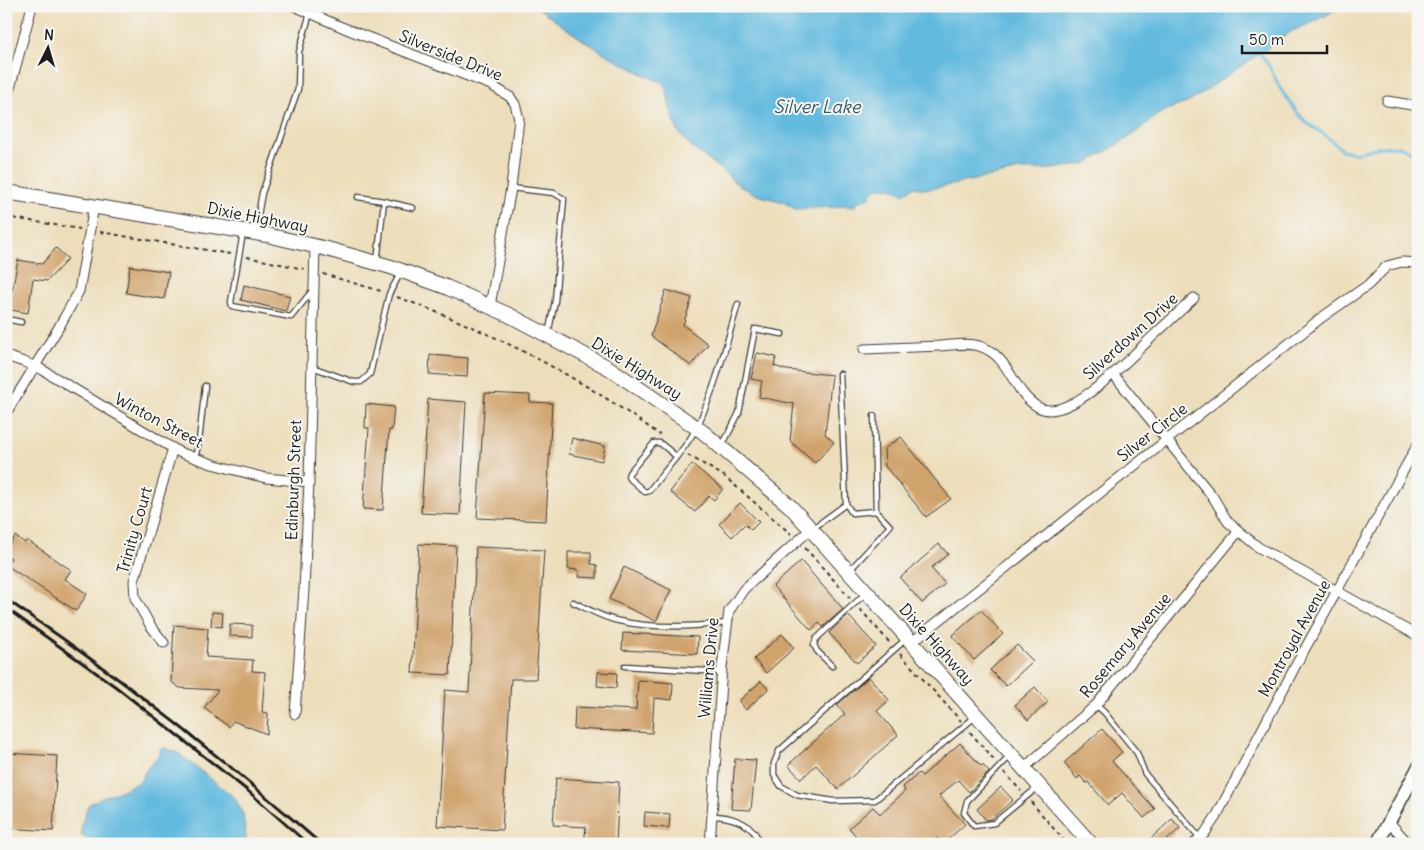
<svg xmlns="http://www.w3.org/2000/svg" width="1424" height="850" font-family="Delius,sans-serif">
<style>
.water{fill:#62badf;stroke:#3f6b7e}
.lines{fill:none;stroke-linecap:round;stroke-linejoin:round}
.stream{stroke:#62badf;stroke-width:3}
.building{fill:#d0a36c}
.lane-casing{stroke:#3b3934;stroke-width:7}
.street-casing{stroke:#3b3934;stroke-width:11}
.secondary-casing{stroke:#3b3934;stroke-width:15}
.primary-casing{stroke:#3b3934;stroke-width:16}
.path{stroke:#3b3934;stroke-width:2;stroke-dasharray:4 4;stroke-linecap:butt}
.lane{stroke:#fff;stroke-width:4.5}
.street{stroke:#fff;stroke-width:9}
.secondary{stroke:#fff;stroke-width:12}
.primary{stroke:#fff;stroke-width:14}
.rail{stroke:#1c1c1c;stroke-width:3}
.labels{text-anchor:middle;stroke-width:4;stroke-linejoin:round;paint-order:stroke}
.street-label{font-size:16px;fill:#1c1c1c;stroke:#f6f6f2}
.water-label{font-size:18px;font-style:italic;fill:#385b6a;stroke:#f6f6f2}
</style>
<rect width="100%" height="100%" fill="#f6f6f2"/>
<filter id="ink" filterUnits="userSpaceOnUse"><feTurbulence type="fractalNoise" baseFrequency=".02" numOctaves="2"/><feDisplacementMap in="SourceGraphic" scale="10" xChannelSelector="R" yChannelSelector="G"/><feConvolveMatrix kernelMatrix="1 2 1 2 8 2 1 2 1" color-interpolation-filters="sRGB"/></filter>
<filter id="wash" filterUnits="userSpaceOnUse"><feTurbulence type="fractalNoise" baseFrequency=".0096" numOctaves="4" result="noise"/><feDisplacementMap in="SourceGraphic" scale="20" xChannelSelector="R" yChannelSelector="G"/><feGaussianBlur stdDeviation="1.12" result="paint"/><feColorMatrix in="noise" values="0 0 0 0 0 0 0 0 0 0 0 0 0 0 0 0 0 1.4 0 .05"/><feComposite in="paint" operator="in"/></filter>
<g filter="url(#wash)">
<rect width="100%" height="100%" fill="#eddebb"/>
<!-- water -->
<path class="water" d="M536,6H1342L1316,21L1292,31L1189,102L1169,109L1158,115L1127,139L1085,164L1052,169L1020,170L941,187L928,189L913,187L904,194C898,189 881,184 874,190C872,191 871,195 870,197L857,202L855,206L843,205L836,207L795,209L783,202L757,195L742,187L733,181L728,175L690,146L684,139L677,129L669,105L667,89L661,82C616,63 574,36 536,6Z
M165,748L178,753L235,798L243,814L246,836L245,844H96L81,834L82,824L88,805L102,797L118,792L141,781L146,770L158,757L161,749Z"/>
<g class="lines">
<!-- stream -->
<path class="stream" d="M1260,53L1269,66L1281,90L1297,112L1308,124L1324,134L1342,150L1355,153L1380,147L1399,146L1410,151L1418,157"/>
</g>
<g id="blocks">
<!-- building -->
<path class="building" d="M56,248L68,259L47,281L33,279L28,313L6,309V290L12,291L18,260L42,264Z
M130,266L169,272L164,299L126,293Z
M244,285L290,296L286,311L241,300Z
M666,290L692,298L683,325L708,344L691,366L651,336Z
M757,353L776,357L774,366L787,370L832,375L825,434L834,442L815,463L790,441L794,404L759,397L762,381L751,379Z
M430,355L468,358L467,377L429,374Z
M485,393L530,395V402L552,403L546,521L477,518Z
M428,399L466,402L460,515L421,513Z
M366,404L394,407L392,430H389L383,510L363,509L369,428H365Z
M901,437L951,499L926,517L885,466L884,449Z
M572,438L605,446L602,461L569,454Z
M692,464L723,489L714,500L709,496L695,512L670,492Z
M740,503L759,522L751,530L745,524L732,537L719,524Z
M15,536L25,543L27,540L71,570L65,579L87,594L76,611L6,565L11,558L6,555V550Z
M419,544L456,546L450,675L412,673Z
M939,544L948,554L931,568L945,584L922,603L900,578Z
M476,547L544,550L536,679H511L502,830L437,826L445,690L469,692Z
M568,552H591V564L597,565V578L579,577V570L568,569Z
M801,561L843,609L823,627L819,623L811,630L773,586Z
M624,567L671,590L656,621L609,599Z
M981,610L1003,634L974,660L952,636Z
M212,612L223,613L222,627L211,626Z
M848,615L876,646L857,663L829,633Z
M230,624L252,625V637L229,636Z
M174,625L208,628L206,657L253,660L252,671L265,672L262,712L268,713L267,734L233,721L229,727L204,708L218,690L180,688L171,682Z
M623,633L698,637L697,654L622,650Z
M782,634L794,648L766,673L754,659Z
M1017,645L1033,661L1006,686L990,670Z
M598,672L617,673L616,688L597,686Z
M869,677L889,700L877,711L898,735L838,789L816,765L801,779L788,765L845,714L837,705Z
M638,680L673,683L672,700L654,698L652,733L574,729L575,707L636,710Z
M761,681L768,689L746,710L739,701Z
M1035,687L1048,702L1028,720L1015,705Z
M1102,729L1122,752L1112,761L1155,809L1144,818L1122,793L1108,805L1088,782L1086,783L1080,776L1077,779L1064,763Z
M960,743L981,766L983,765L989,772L969,792L958,780L939,796L965,824L943,844L937,838L930,844H863L849,828L873,807L880,814L905,791L903,787L919,773L922,776Z
M6,753L57,756L53,831L6,828Z
M735,759L756,760L751,810L731,809Z
M556,778L619,782L616,844H584L586,827L553,825Z
M1001,787L1013,800L991,819L986,820L977,809Z
M645,812L670,814L669,828L644,826Z
M1172,819L1180,828L1163,844H1145Z"/>
</g>
</g>
<g filter="url(#ink)">
<use href="#blocks" fill-opacity="0" stroke="#3b3934" stroke-width="1"/>
<g class="lines">
<defs>
<path id="lane" d="M511,188L554,193L564,199L555,301L548,334
M358,197L384,201L377,262
M384,201L413,208
M255,232L262,193L298,89L299,52L310,13
M243,233L231,302L232,306L291,317L312,291
M6,319L21,322
M312,367L354,382H361L370,374L389,294L400,274
M874,416L876,511
M722,446L739,413L755,329L782,334
M676,456L660,443H654L629,473L628,477L645,492L649,491C665,470 685,450 697,427C716,387 726,345 738,304
M195,458L199,441L205,386
M846,504L852,513L876,511L890,526L849,571
M812,529L846,504L840,374
M573,602C588,609 603,618 619,621C654,629 692,627 727,623
M905,640L779,751L774,763V775L781,786L797,795L833,801L875,800L975,717
M625,666L721,672
M832,666L817,651L814,645L816,639L866,593
M1096,705L1104,712L1137,753L1145,774L1200,838
M1009,757L967,801L964,813L974,826L994,823L1038,787
M712,816C729,816 756,823 759,844"/>
<path id="street" d="M294,6L344,28L491,85L510,97L515,104L519,119L511,188L490,306
M1387,101L1418,106
M6,103L32,6
M864,349C890,348 915,347 940,346C953,345 970,342 982,347C1010,357 1013,393 1038,407C1068,425 1132,356 1152,337C1166,324 1180,311 1194,298
M6,356L24,362L41,369L179,452L212,464L266,478L309,482
M1114,375L1213,497L1228,522L1258,547L1279,559L1418,636
M6,413L59,327L79,291L94,206
M912,642L1321,318L1368,285L1387,266L1402,262L1418,263
M164,643L150,625L135,598L134,581L173,448
M295,714L304,589L309,482L315,246
M1024,768L1096,705L1238,532
M1389,822L1409,844
M710,844L722,667L729,611L744,589L811,529
M1194,844L1205,833L1217,815L1296,665L1418,444"/>
<path id="secondary" d="M1377,844L1418,768"/>
<path id="primary" d="M6,192L267,235L327,249L391,267L446,287L509,315L609,368L703,432L791,507L1091,844"/>
</defs>
<!-- lane casing -->
<use href="#lane" class="lane-casing"/>
<!-- street casing -->
<use href="#street" class="street-casing"/>
<!-- secondary casing -->
<use href="#secondary" class="secondary-casing"/>
<!-- primary casing -->
<use href="#primary" class="primary-casing"/>
<!-- path -->
<path class="path" d="M6,217L80,229
M100,232L230,254
M247,257L304,269
M323,274L381,291
M397,297C491,331 579,376 660,435
M688,455L724,476L791,534
M805,548L850,598
M860,609L890,643
M900,654L961,721
M970,732L995,761
M1004,772L1021,791
M1031,802L1067,844"/>
<!-- lane -->
<use href="#lane" class="lane"/>
<!-- street -->
<use href="#street" class="street"/>
<!-- secondary -->
<use href="#secondary" class="secondary"/>
<!-- primary -->
<use href="#primary" class="primary"/>
<!-- rail -->
<path class="rail" d="M6,599C116,674 221,756 321,844
M6,608L116,687L248,791L308,844"/>
</g>
</g>
<g class="labels">
<!-- street labels -->
<g class="street-label">
<text transform="translate(451 55) rotate(22)" y="6">Silverside Drive</text>
<text transform="translate(258 217) rotate(11)" y="6">Dixie Highway</text>
<text transform="translate(1130 336) rotate(-42)" y="6">Silverdown Drive</text>
<text transform="translate(637 368) rotate(32)" y="6">Dixie Highway</text>
<text transform="translate(159 420) rotate(28)" y="6">Winton Street</text>
<text transform="translate(1152 432) rotate(-38)" y="6">Silver Circle</text>
<text transform="translate(293 480) rotate(-88)" y="6">Edinburgh Street</text>
<text transform="translate(134 530) rotate(-74)" y="6">Trinity Court</text>
<text transform="translate(1294 638) rotate(-61)" y="6">Montroyal Avenue</text>
<text transform="translate(937 644) rotate(48)" y="6">Dixie Highway</text>
<text transform="translate(1125 645) rotate(-50)" y="6">Rosemary Avenue</text>
<text transform="translate(708 668) rotate(-85)" y="6">Williams Drive</text>
</g>
<!-- water labels -->
<g class="water-label">
<text x="817" y="113">Silver Lake</text>
</g>
</g>
<!-- margin -->
<rect width="1424" height="850" fill="none" stroke="#f6f6f2" stroke-width="25"/>
<!-- north arrow -->
<g transform="translate(48 48) rotate(5)" stroke="#f6f6f2" stroke-width="4" paint-order="stroke">
<path d="M0-4L9 19L0 12L-9 19Z" fill="#1c1c1c"/>
<text y="-8" font-size="14" font-weight="bold" text-anchor="middle" fill="#1c1c1c">N</text>
</g>
<!-- scale -->
<path d="M1242 45v8h85v-8" fill="none" stroke="#1c1c1c" stroke-width="2.5"/>
<text x="1249" y="45" font-size="15" fill="#1c1c1c" stroke="#f6f6f2" stroke-width="4" paint-order="stroke">50 m</text>
</svg>
